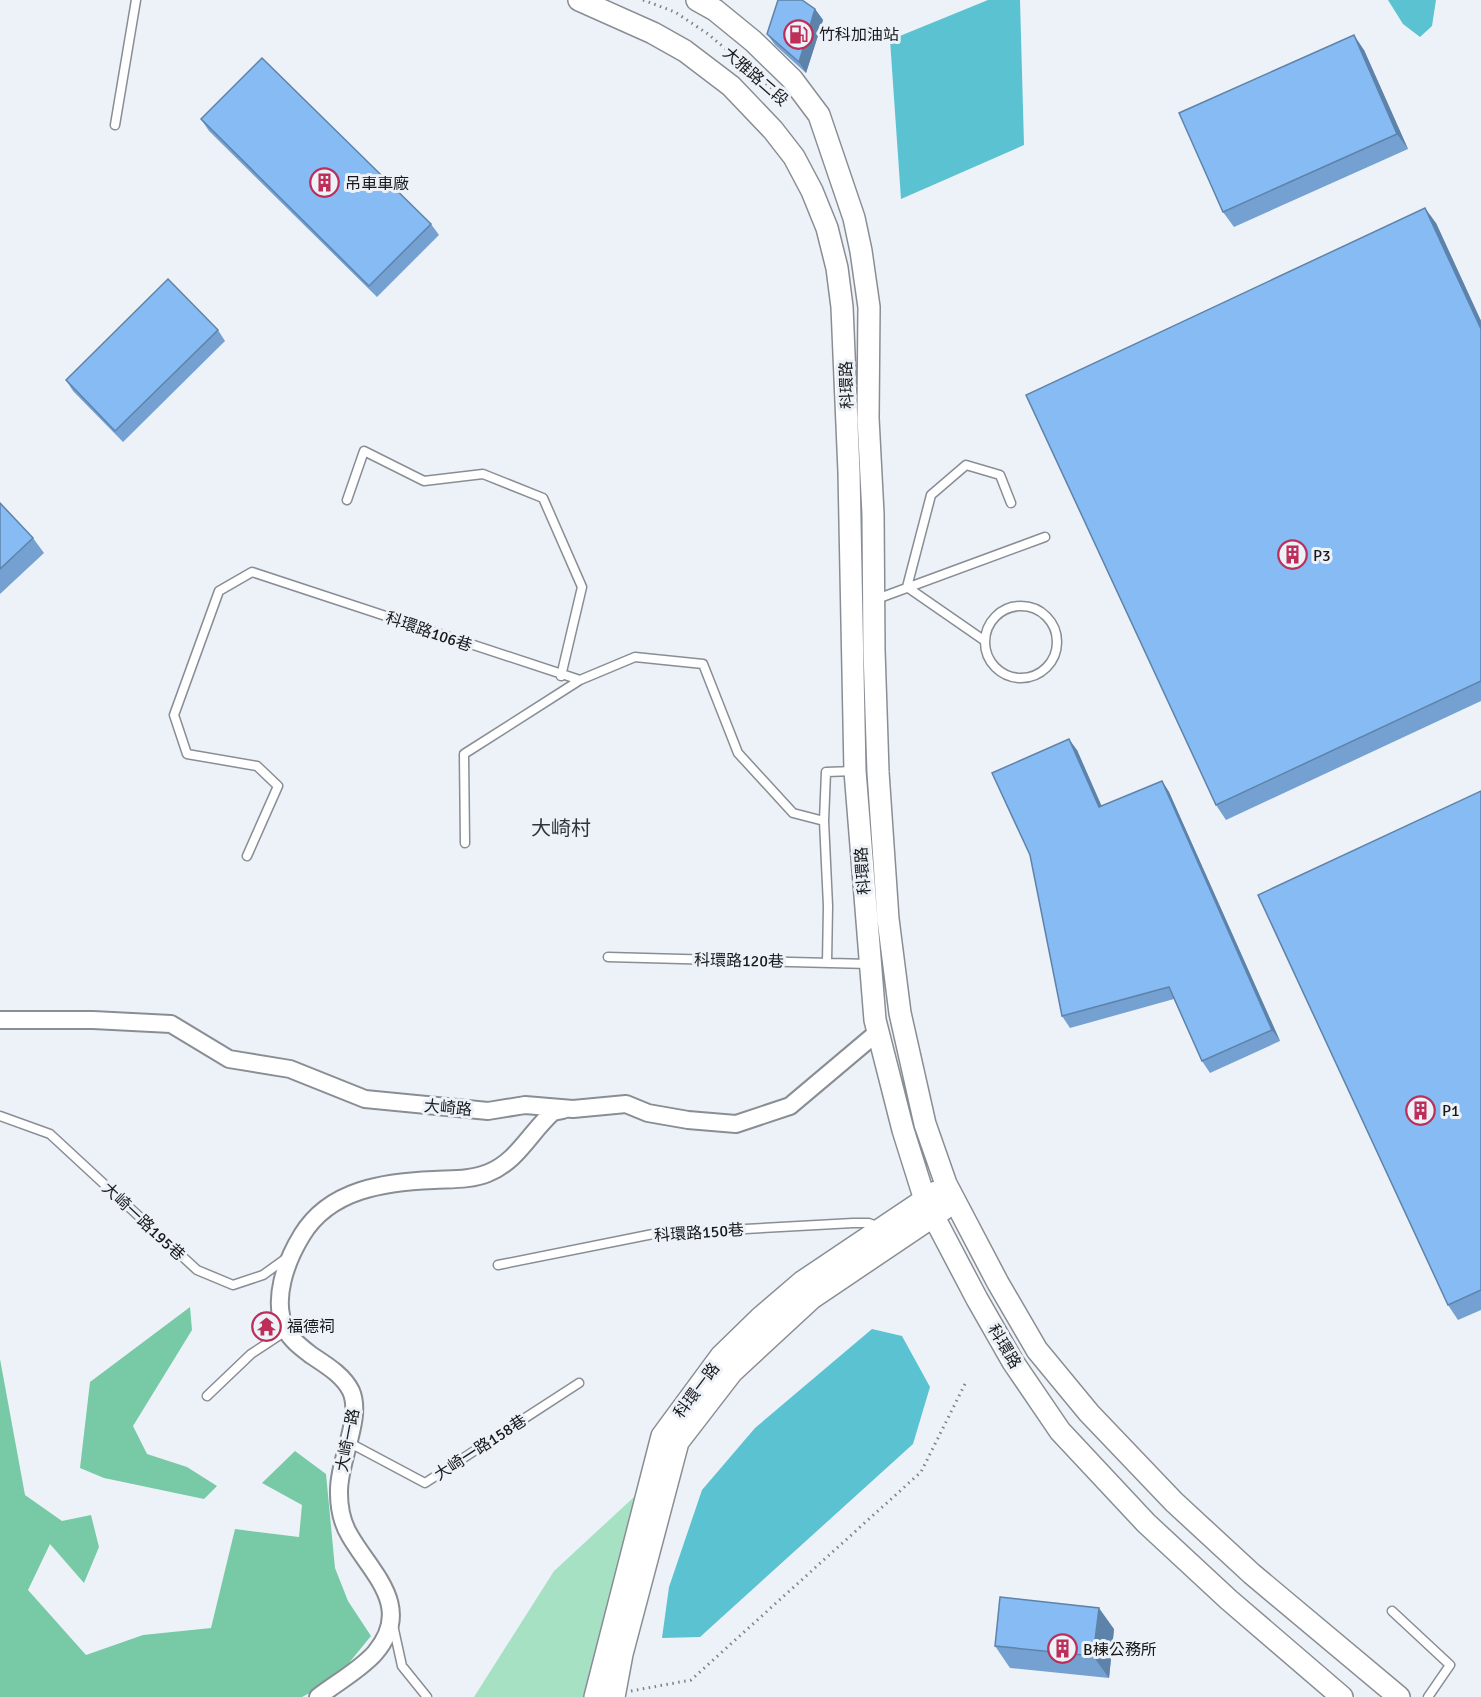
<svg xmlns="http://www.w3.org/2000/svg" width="1481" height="1697" font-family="Signika,'Noto Sans TC',sans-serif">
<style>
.green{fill:#a6e1c4}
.forest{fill:#77caa5}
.water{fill:#5ac2d1}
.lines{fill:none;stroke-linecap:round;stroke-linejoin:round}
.service-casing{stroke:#898e94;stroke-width:11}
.minor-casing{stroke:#898e94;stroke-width:20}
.tertiary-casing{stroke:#898e94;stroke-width:24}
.path{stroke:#7f8286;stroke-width:3;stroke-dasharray:1.5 4.5;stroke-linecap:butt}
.service{stroke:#fff;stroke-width:8}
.minor{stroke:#fff;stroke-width:16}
.tertiary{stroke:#fff;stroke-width:21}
.wall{fill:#74a1d1}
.shaded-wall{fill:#5e83aa}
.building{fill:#87bbf3;stroke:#5e83aa;stroke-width:1.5}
.labels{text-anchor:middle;stroke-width:6;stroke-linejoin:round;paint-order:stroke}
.poi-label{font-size:16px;fill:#17191b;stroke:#edf2f8;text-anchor:start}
.street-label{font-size:16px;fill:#17191b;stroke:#edf2f8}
.quarter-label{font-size:20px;fill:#31353a;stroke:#edf2f8}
</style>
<rect width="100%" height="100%" fill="#edf2f8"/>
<!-- green -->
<path class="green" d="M647,1485L583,1697H474L554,1571Z"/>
<!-- forest -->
<path class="forest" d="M190,1307L192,1330L133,1426L147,1454L187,1467L217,1486L204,1499L104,1478L80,1468L90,1382Z
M0,1359L25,1495L62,1521L91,1515L99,1547L84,1583L50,1544L28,1590L86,1655L143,1635L211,1628L235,1529L299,1537L302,1505L262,1483L295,1451L326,1474L335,1568L348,1601L371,1636L335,1680L302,1697H0Z"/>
<!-- water -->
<path class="water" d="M988,0H1020L1024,145L901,199L890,40Z
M1388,0H1436L1432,26L1420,37L1403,24Z
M872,1329L902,1336L930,1387L913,1444L700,1637L662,1638L669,1587L702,1490L755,1428Z"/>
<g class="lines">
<defs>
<path id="service" d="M115,125L136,0
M347,500L364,451L424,481L483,474L543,498L582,587L561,676
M874,600L1045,537
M985 642a36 36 0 1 1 72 0a36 36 0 1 1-72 0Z
M985,641L907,587L931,495L966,465L1000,475L1011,503
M824,821L828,906L827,963
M465,843L464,754L580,680
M247,856L278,786L257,766L187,754L174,715L219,591L252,572L580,680L635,657L703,664L738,753L793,813L824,821L826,772L855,771
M608,957L869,964
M0,1116L50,1134L197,1270L233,1285L263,1275L288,1257
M498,1265L653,1234L853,1223H869L879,1227
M207,1396L251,1354L286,1331
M348,1442L425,1483L579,1383
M1392,1611L1450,1665L1428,1697
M393,1625L402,1666L427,1697"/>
<path id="minor" d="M0,1020H93L171,1024L229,1059L290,1069L365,1099L488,1111L525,1105L573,1109L626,1104L648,1113L688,1120L736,1124L790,1106L879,1031
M318,1697C336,1683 360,1670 375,1653C414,1607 372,1574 350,1536C342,1523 339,1507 339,1493C338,1461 363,1418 351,1391C343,1375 326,1365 311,1355C302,1348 291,1340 286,1330C271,1301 286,1261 302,1235C330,1189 385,1182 434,1180C452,1179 471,1180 488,1173C517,1162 531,1131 553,1112L563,1110"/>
<path id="tertiary" d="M579,0L653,33L685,51L731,86L773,130L794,157L812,191L827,228L837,268L842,307L849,472L855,771L875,1020L903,1130L925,1200L977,1299L1013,1362L1060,1431L1146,1523L1229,1600L1342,1697
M697,0L715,10L753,41L792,79L819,115L854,218L861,251L869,307L868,418L873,514L874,650L878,772L888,919L900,1013L925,1124L946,1184L998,1283L1037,1350L1089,1413L1174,1502L1252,1574L1399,1697
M595,1697L662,1436L721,1356L760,1318L802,1282L936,1192
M614,1697L622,1654L678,1442L732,1372L812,1298L944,1209"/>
</defs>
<!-- service casing -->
<use href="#service" class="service-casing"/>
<!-- minor casing -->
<use href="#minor" class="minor-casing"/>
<!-- tertiary casing -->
<use href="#tertiary" class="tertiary-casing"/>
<!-- path -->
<path class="path" d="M643,0L675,12L708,34L781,96
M631,1691L691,1680L921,1472L965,1384"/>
<!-- service -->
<use href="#service" class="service"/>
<!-- minor -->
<use href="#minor" class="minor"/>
<!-- tertiary -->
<use href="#tertiary" class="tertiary"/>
</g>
<!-- wall -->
<path class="wall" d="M815,9L823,20L806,73L775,45L767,34Z
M1364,50L1408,149L1234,227L1223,212Z
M201,119L431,224L439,235L377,297L209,131Z
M1436,223L1481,321V701L1226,820L1216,805Z
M218,330L225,341L123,442L73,391L66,380Z
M0,503L33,538L44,553L0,594Z
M1077,750L1101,806L1162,781L1169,792L1280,1041L1210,1073L1202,1061L1174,999L1070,1028L1062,1016Z
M1481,791V1310L1458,1320L1448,1305Z
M271,1320L273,1325L269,1335L258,1330L255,1326Z
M1114,1629L1109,1678L1010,1668L995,1646Z"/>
<!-- shaded-wall -->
<path class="shaded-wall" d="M815,9L823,20L806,73L799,62Z
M1354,35L1364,50L1408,149L1397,134Z
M1425,208L1436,223L1481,321V329Z
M1069,739L1077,750L1107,818L1099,807Z
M1162,781L1169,792L1280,1041L1272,1030Z
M269,1316L271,1320L273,1325L269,1335L266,1331Z
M1099,1608L1114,1629L1109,1678L1093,1656Z"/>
<!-- building -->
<path class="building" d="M778,0H802L815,9L799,62L767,34Z
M1354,35L1397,134L1223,212L1179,113Z
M262,58L431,224L369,286L201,119Z
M1425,208L1481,329V681L1216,805L1026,395Z
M168,279L218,330L115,431L66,380Z
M0,503L33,538L0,569Z
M1069,739L1099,807L1162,781L1272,1030L1202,1061L1169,987L1062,1016L1030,855L992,773Z
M1481,791V1290L1448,1305L1258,895Z
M261,1313L269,1316L270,1321L266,1331L255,1326Z
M1000,1597L1099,1608L1093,1656L995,1646Z"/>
<!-- icons -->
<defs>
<symbol id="fuel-ring" viewBox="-11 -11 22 22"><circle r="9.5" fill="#edf2f8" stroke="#bd2e59" stroke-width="1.5"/><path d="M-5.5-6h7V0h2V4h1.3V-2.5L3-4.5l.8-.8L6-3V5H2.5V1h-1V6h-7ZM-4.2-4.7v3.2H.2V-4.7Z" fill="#bd2e59"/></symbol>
<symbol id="building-ring" viewBox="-11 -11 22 22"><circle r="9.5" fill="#edf2f8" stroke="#bd2e59" stroke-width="1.5"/><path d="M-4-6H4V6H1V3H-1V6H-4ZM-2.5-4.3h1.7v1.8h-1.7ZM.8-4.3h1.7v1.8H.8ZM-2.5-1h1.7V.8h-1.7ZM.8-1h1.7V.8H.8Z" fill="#bd2e59"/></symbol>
<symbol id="temple-ring" viewBox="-11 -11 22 22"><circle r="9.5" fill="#edf2f8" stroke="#bd2e59" stroke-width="1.5"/><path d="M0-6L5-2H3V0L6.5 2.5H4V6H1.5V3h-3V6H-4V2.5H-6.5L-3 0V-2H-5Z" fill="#bd2e59"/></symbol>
</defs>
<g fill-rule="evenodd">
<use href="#fuel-ring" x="782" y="18" width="33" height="33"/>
<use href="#building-ring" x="308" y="166" width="33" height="33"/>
<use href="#building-ring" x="1276" y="538" width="33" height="33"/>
<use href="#building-ring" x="1404" y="1094" width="33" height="33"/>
<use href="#temple-ring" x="250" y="1310" width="33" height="33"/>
<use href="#building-ring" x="1046" y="1632" width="33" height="33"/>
</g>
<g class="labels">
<!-- poi labels -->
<g class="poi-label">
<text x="819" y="40">竹科加油站</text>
<text x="345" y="189">吊車車廠</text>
<text x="1313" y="561">P3</text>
<text x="1442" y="1116">P1</text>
<text x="287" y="1332">福德祠</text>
<text x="1083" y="1655">B棟公務所</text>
</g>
<!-- street labels -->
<g class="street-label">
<text transform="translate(756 76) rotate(41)" y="6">大雅路二段</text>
<text transform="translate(846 385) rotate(-92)" y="6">科環路</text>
<text transform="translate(429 631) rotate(19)" y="6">科環路106巷</text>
<text transform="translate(862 871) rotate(-94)" y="6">科環路</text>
<text transform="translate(739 960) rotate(1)" y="6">科環路120巷</text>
<text transform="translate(448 1107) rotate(5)" y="6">大崎路</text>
<text transform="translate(144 1221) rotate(43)" y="6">大崎一路195巷</text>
<text transform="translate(699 1232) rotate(-4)" y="6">科環路150巷</text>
<text transform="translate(1005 1346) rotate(59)" y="6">科環路</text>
<text transform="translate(696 1390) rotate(-53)" y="6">科環一路</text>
<text transform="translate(347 1440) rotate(-79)" y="6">大崎一路</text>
<text transform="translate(480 1447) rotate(-33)" y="6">大崎一路158巷</text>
</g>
<!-- quarter labels -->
<g class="quarter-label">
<text x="561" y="835">大崎村</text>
</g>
</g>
</svg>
